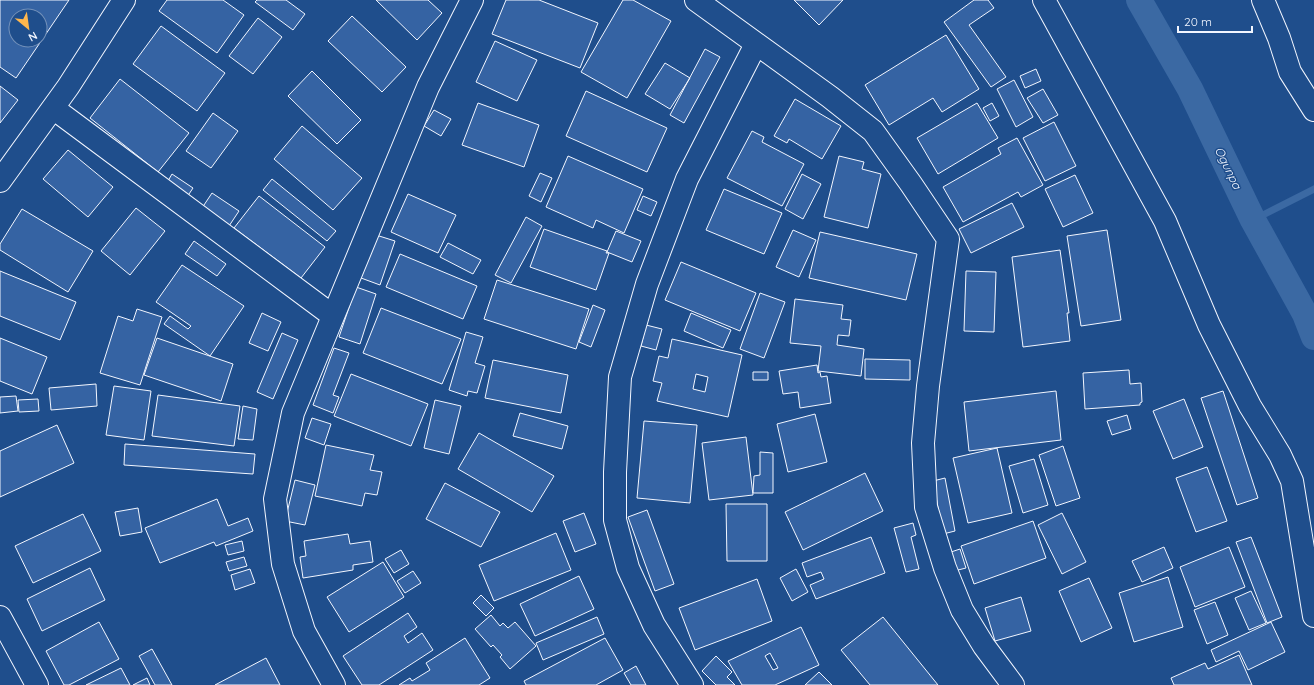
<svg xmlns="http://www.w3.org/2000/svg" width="1314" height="685" font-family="Quicksand,sans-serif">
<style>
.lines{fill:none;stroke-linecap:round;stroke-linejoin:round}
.stream{stroke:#3b69a3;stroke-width:7}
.canal{stroke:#3b69a3;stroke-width:26}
.building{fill:#3563a3;stroke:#f2f6ff;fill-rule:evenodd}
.minor-casing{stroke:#f2f6ff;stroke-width:24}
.minor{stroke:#1f4e8c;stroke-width:22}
.labels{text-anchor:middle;stroke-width:3;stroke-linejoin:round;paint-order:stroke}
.water-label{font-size:12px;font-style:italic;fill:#f2f6ff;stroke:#1f4e8c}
</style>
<rect width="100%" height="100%" fill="#1f4e8c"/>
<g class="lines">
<!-- stream -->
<path class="stream" d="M1253,220L1314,189"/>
<!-- canal -->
<path class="canal" d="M1139,0L1190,89L1253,220L1305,314L1314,337"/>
</g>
<!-- building -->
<path class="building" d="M0,0H69L16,78L0,67ZM16,16H40V40H16Z
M167,0H223L244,15L217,53L159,11Z
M257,0H286L305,14L293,30L255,2Z
M376,0H428L442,13L417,40Z
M506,0H539L598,23L580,68L492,34Z
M623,0H633L671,21L627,98L581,72Z
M794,0H843L819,25Z
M974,0H988L994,8L969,25L1006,77L991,87L944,22Z
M352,16L406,67L382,92L328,41Z
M258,18L282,37L253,74L229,56Z
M161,26L225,73L197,111L133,64Z
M946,35L979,89L942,112L933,98L889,125L865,85Z
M495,41L537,60L517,101L476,82Z
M705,49L720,57L684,123L670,115Z
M665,63L690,78L670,109L645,94Z
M1036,69L1041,81L1025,88L1020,76Z
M312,71L361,120L337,144L288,96Z
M120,79L189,133L158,172L90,118Z
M1014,80L1033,117L1016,127L997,89Z
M0,86L18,100L0,123Z
M1043,89L1058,115L1043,123L1027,98Z
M586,91L667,128L647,172L566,136Z
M795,99L841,126L822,159L789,139L787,143L774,136Z
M478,103L539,125L524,167L462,145Z
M977,103L998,138L938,174L917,138Z
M992,103L999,116L990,121L983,108Z
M434,110L451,119L441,136L424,126Z
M213,113L238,131L211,168L186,151Z
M1054,122L1076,166L1045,181L1023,138Z
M302,126L362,178L333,210L274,159Z
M752,131L764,137L762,142L804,164L782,206L727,178Z
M1017,138L1043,185L1021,197L1018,192L963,222L943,187L1001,154L998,148Z
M68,150L113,187L88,217L43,179Z
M568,156L643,189L624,233L596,220L593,228L546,207Z
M839,156L864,162L862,169L881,174L868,228L824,217Z
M540,173L552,178L541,202L529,196Z
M172,174L193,188L185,200L165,186Z
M802,174L821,184L803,219L785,209Z
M1075,175L1093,213L1063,227L1045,189Z
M272,179L336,231L327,241L263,190Z
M724,189L782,213L764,254L706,230Z
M212,193L239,211L229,226L202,208Z
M408,194L456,215L438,253L391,232Z
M259,196L325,247L301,278L234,228Z
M643,196L657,202L651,216L637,210Z
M1012,203L1024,227L971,253L959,229Z
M136,208L165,231L130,275L101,251Z
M22,209L93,251L68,292L0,250V244Z
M526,217L542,226L511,283L495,275Z
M544,229L607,251L606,253H609L596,290L530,267Z
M793,230L816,240L799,277L776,267Z
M1107,230L1121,320L1081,326L1067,236Z
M616,231L641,241L632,262L607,252Z
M820,232L917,254L906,300L809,278Z
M376,235L395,241L380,285L361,278Z
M194,241L226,264L217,276L185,254Z
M448,243L481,260L473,274L440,257Z
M1060,250L1069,313H1067L1070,341L1023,347L1012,257Z
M400,254L477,286L463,319L386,287Z
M681,262L756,293L740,331L665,300Z
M182,265L244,306L210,356L164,324L170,316L188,329L191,326L156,302Z
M0,271L76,302L60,340L0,316Z
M966,271L996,272L994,332L964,331Z
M497,280L589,309L576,349L484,319Z
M356,287L376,294L360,344L339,337Z
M760,293L785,302L764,358L740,349Z
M795,299L843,305L841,319L851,320L849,336L838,335L837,345L864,349L861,376L818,371L821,346L790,343Z
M593,305L605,310L591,347L579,342Z
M381,308L461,339L442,384L363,353Z
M137,309L162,317L140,385L100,373L118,316L133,321Z
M262,313L281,322L268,351L249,343Z
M691,313L731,330L723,348L684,331Z
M646,325L662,329L656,350L641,346Z
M466,332L483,337L475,363L485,366L477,393L468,391L467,396L449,390Z
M282,333L298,340L273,399L257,392Z
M0,338L47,357L32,394L0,381Z
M157,338L233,364L221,401L144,375Z
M672,339L742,355L728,417L657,401L662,383L653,381L659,356L668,358ZM696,374L708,377L705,392L693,389Z
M334,348L349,353L333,395L339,397L333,413L313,405Z
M865,359L910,360V380L865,379Z
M493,360L568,375L561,413L485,398Z
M817,365L818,373L820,372L821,377L827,376L831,403L800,408L798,392L783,394L779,371Z
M1129,370L1130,384L1141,383L1142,402L1140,403V405L1085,409L1083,373Z
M753,372H768V380H753Z
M351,374L428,404L411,446L334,416Z
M96,384L97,406L51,410L49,388Z
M114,386L151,391L144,440L106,435Z
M1056,391L1061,440L969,451L964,402Z
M1223,391L1258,498L1237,505L1201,398Z
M158,395L240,406L234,446L152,436Z
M16,396L18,411L0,413V397Z
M38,399L39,411L19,412L18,400Z
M1184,399L1203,447L1173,459L1153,411Z
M435,400L461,406L449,454L424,448Z
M243,406L257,409L253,440L238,439Z
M520,413L568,426L562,449L513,436Z
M815,414L827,462L788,472L777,424Z
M1127,415L1131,429L1112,435L1107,421Z
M312,418L331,424L324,445L305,438Z
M644,421L697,425L690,503L637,498Z
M57,425L74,463L0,497V451Z
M479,433L554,476L532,512L458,469Z
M746,437L753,495L709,500L702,443Z
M125,444L255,454L253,474L124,465Z
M326,445L374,455L370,470L382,472L377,495L365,493L362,506L315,496Z
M1063,446L1080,498L1056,506L1039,455Z
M997,448L1012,513L968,523L953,458Z
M760,452L773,453V493H753L754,476L760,475Z
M1034,459L1048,505L1023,513L1009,466Z
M1207,467L1227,521L1196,532L1176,478Z
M865,473L883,511L803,550L785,512Z
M945,478L955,531L943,534L933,481Z
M295,480L315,485L305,525L285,521Z
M445,483L500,512L481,547L426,519Z
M217,499L228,526L248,518L253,531L216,546L214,542L160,563L145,528Z
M726,504H767V561H727Z
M138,508L142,532L120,536L115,512Z
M647,510L674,584L655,591L628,517Z
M584,513L596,544L575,552L563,521Z
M1062,513L1086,562L1062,574L1038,525Z
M83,514L101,551L33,583L15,546Z
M1033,521L1046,558L974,584L961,546Z
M913,523L916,535L911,537L919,569L906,572L894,528Z
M556,533L571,570L494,601L479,565Z
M348,534L350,544L370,541L373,562L353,565V570L303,578L300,557L306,556L304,541Z
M871,537L885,573L816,599L810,585L824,579L821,572L807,577L802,563Z
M1251,537L1282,617L1267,623L1236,542Z
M242,541L244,551L228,555L225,545Z
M1164,547L1173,568L1142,582L1132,561Z
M1229,547L1245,587L1195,607L1180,567Z
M960,549L966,568L954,571L948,553Z
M401,550L409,564L394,573L385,559Z
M244,557L247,566L229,571L226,562Z
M383,562L404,597L349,632L327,597Z
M90,568L105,600L42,631L27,599Z
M250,569L255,583L235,590L231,575Z
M796,569L808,592L792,601L780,578Z
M413,571L421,583L405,593L397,581Z
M579,576L594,609L535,636L520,604Z
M1168,577L1183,627L1134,642L1119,593Z
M1089,578L1112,628L1081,642L1059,591Z
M757,579L772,621L695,650L679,608Z
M1251,591L1266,623L1249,630L1235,598Z
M481,595L494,608L486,616L473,603Z
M1021,597L1031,631L995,641L985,608Z
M1215,602L1228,635L1207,644L1194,610Z
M408,613L417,627L404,636L408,643L422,633L433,650L379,685H362L343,656Z
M491,615L500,626L503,623L508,628L515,622L536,646L510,669L500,657L502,655L493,645L491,647L475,629Z
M597,617L604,634L543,660L536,643Z
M883,617L938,685H870L841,650Z
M99,622L119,659L69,685H64L46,651Z
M1271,622L1285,652L1248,670L1239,651L1216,662L1211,650Z
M801,627L819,665L775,685H742L728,661ZM770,653L778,668L773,670L765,656Z
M465,638L490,678L479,685H399L410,678L412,681L430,670L426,663Z
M605,638L623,670L596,685H526L524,681Z
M152,649L172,685H155L139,656Z
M1239,655L1252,685H1174L1171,678L1205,663L1208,669Z
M716,656L732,672L727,677L735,685H716L702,671Z
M266,658L280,685H215Z
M636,666L646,685H631L624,673Z
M121,668L130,685H86Z
M819,672L832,685H805Z
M147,678L150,685H133Z"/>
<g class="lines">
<defs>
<path id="minor" d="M696,0L830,97L873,131L911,184L948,239L928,386L923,443L926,507L945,568L962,610L984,646L1013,685
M1044,0L1165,221L1209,325L1250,406L1280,455L1292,481L1314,616
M1263,0L1279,38L1290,72L1314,110
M53,108L333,316
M0,181L68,87L124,0
M0,617L37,685
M334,685L304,631L283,564L275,499L293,413L428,87L472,0
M692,685L654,625L628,568L615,520V472L620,377L647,284L687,179L756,44"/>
</defs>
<!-- minor casing -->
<use href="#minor" class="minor-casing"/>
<!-- minor -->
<use href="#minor" class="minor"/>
</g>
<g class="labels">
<!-- water labels -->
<g class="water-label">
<text transform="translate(1228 168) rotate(64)" y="4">Ogunpa</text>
</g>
</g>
<!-- north arrow -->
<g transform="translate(28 28) rotate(151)"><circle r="19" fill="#1f4e8c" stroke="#7391ba"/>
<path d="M0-3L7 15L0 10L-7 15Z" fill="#ffb74d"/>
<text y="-6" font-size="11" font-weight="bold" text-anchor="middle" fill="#f2f6ff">N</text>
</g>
<!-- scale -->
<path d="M1178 26v6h74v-6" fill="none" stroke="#f2f6ff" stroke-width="2"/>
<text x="1184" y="26" font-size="12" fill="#f2f6ff" stroke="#1f4e8c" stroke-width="3" paint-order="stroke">20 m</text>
</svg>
